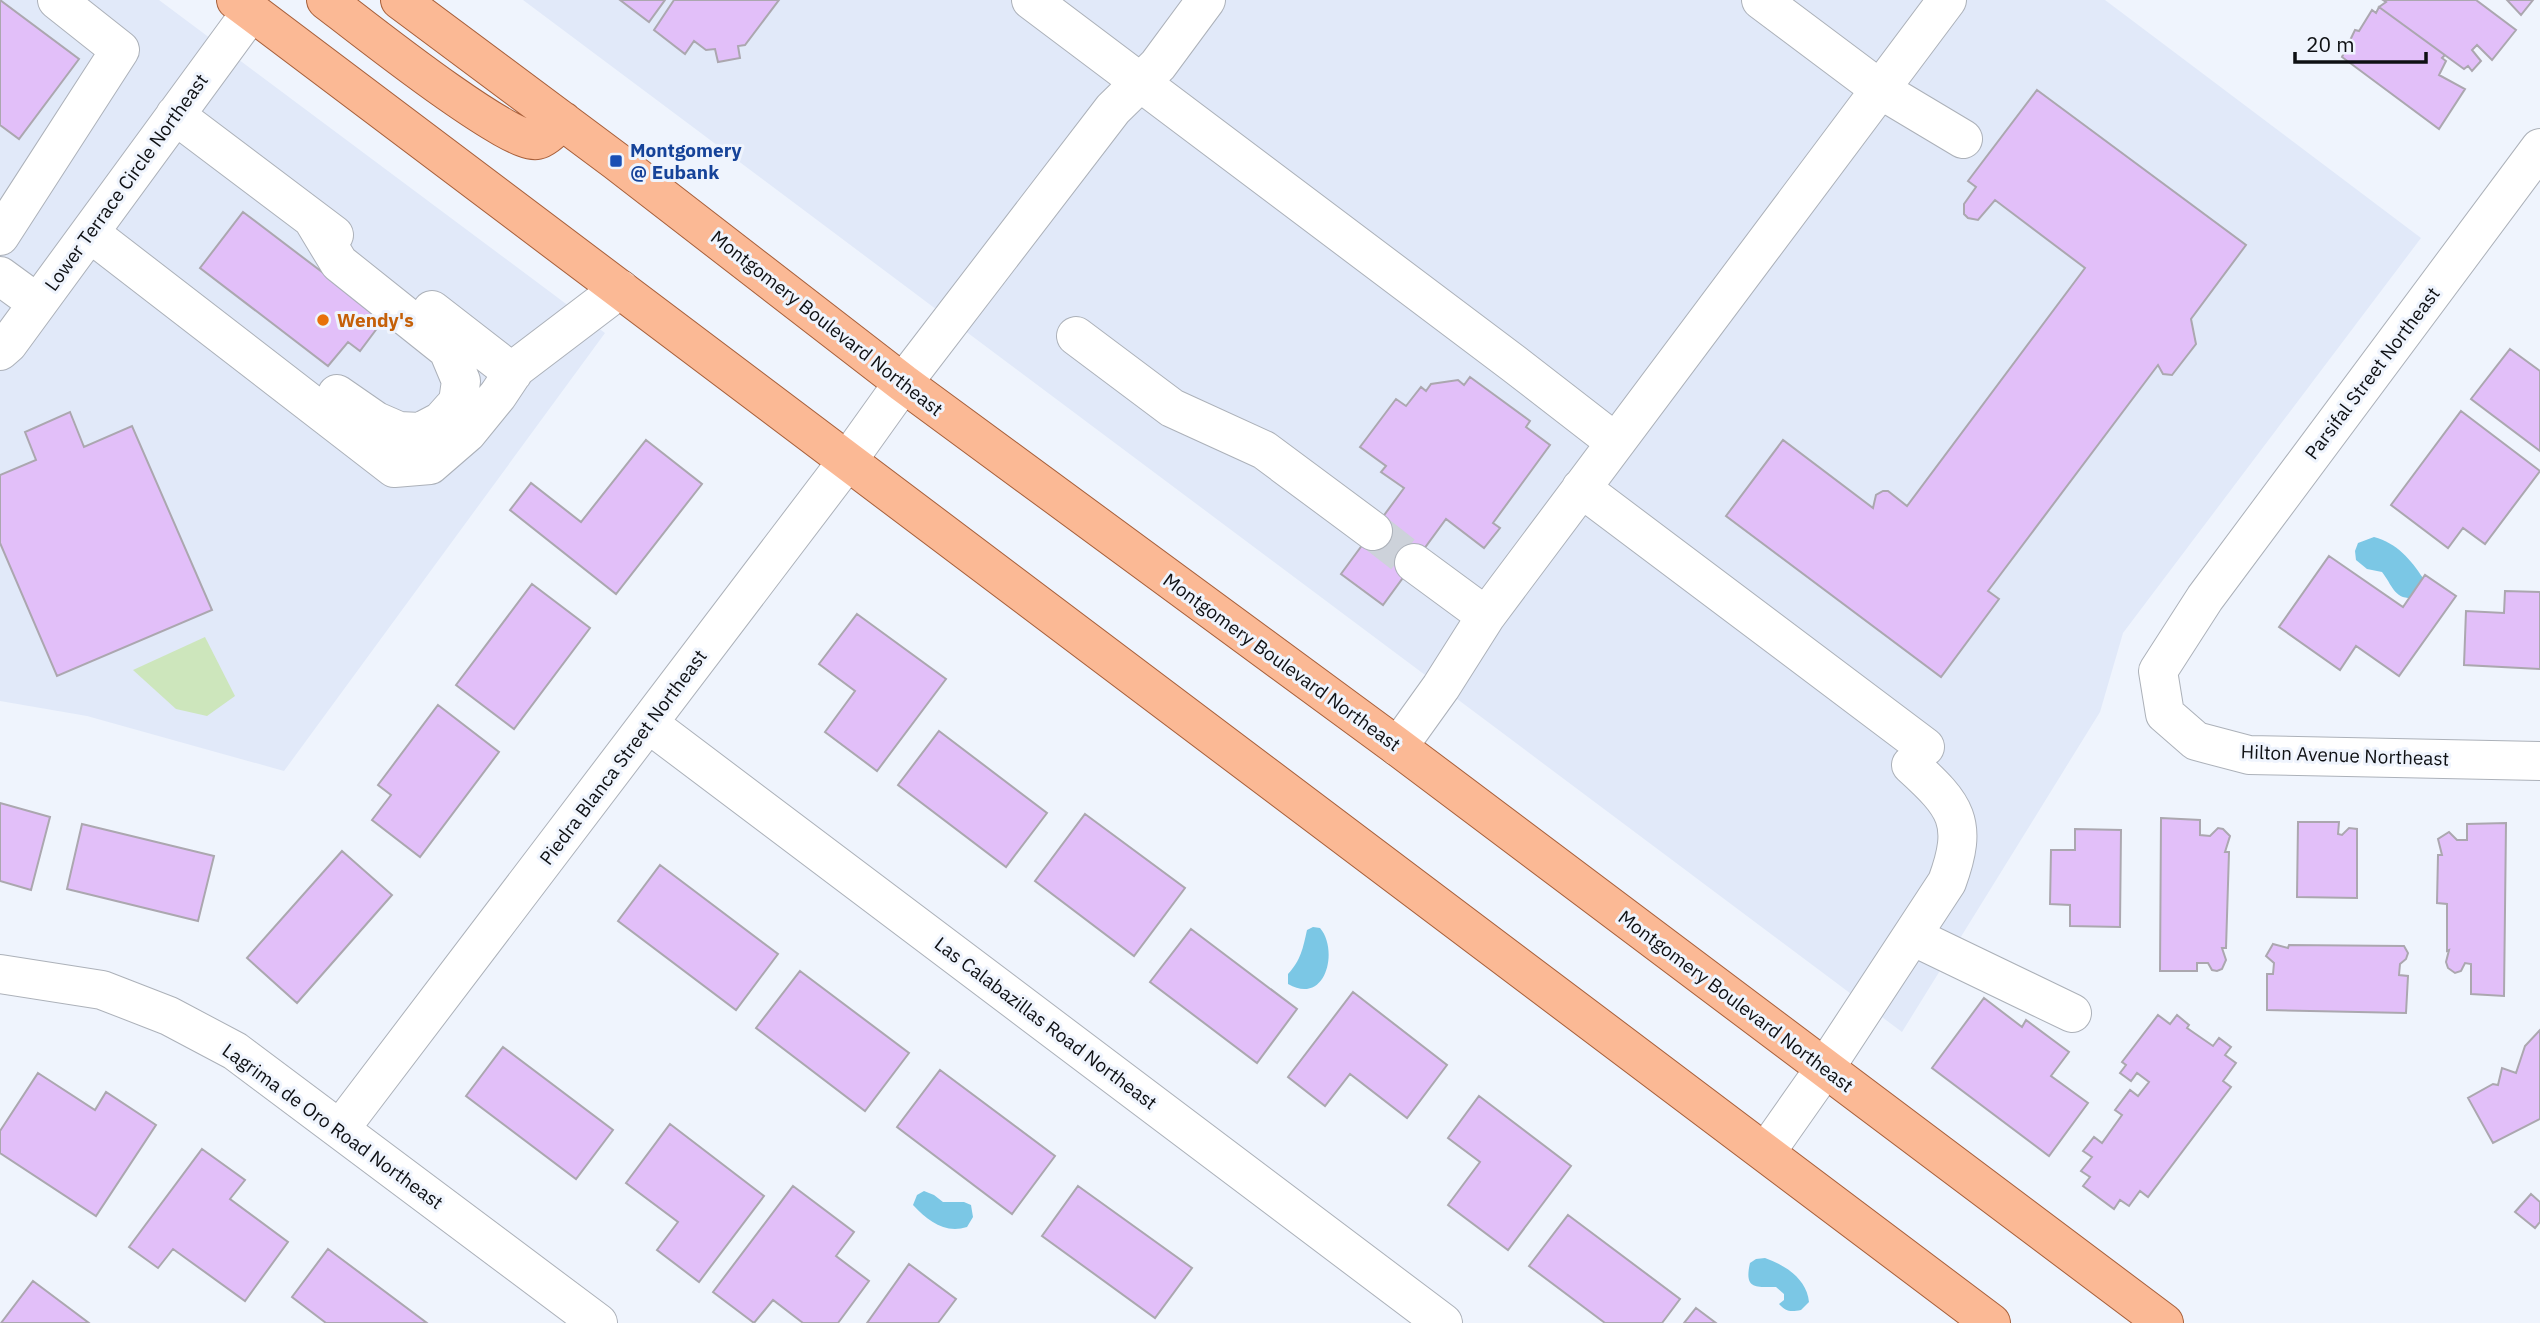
<svg xmlns="http://www.w3.org/2000/svg" width="2540" height="1323" font-family="'IBM Plex Sans',sans-serif">
<style>
.built{fill:#e1e9f9}
.park{fill:#cde6bc}
.water{fill:#7bc7e5}
.building{fill:#e2bff9;stroke:#aba7af;stroke-width:2}
.lines{fill:none;stroke-linecap:round;stroke-linejoin:round}
.minor-tunnel{stroke:#cdd2da;stroke-width:38;stroke-dasharray:38 19;stroke-linecap:butt}
.minor-casing{stroke:#acb1b9;stroke-width:40}
.major-casing{stroke:#a75f3a;stroke-width:40}
.minor{stroke:#fff;stroke-width:38}
.major{stroke:#fbb995;stroke-width:38}
.transit-dot{fill:#1a4fb4;stroke:#eff4fd;stroke-width:2.5}
.food-dot{fill:#e8710a;stroke:#eff4fd;stroke-width:2.5}
.labels{text-anchor:middle;stroke-width:6;stroke-linejoin:round;paint-order:stroke}
.transit-label{font-size:19px;font-weight:bold;fill:#164399;stroke:#eff4fd;text-anchor:start}
.street-label{font-size:19px;fill:#0e1013;stroke:#eff4fd}
.food-label{font-size:19px;font-weight:bold;fill:#c56008;stroke:#eff4fd;text-anchor:start}
</style>
<rect width="100%" height="100%" fill="#eff4fd"/>
<!-- built -->
<path class="built" d="M0,0H159L605,333L284,771L87,716L0,701Z
M523,0H2105L2421,238L2123,633L2100,712L1902,1032Z"/>
<!-- park -->
<path class="park" d="M205,637L235,696L207,716L176,709L133,670Z"/>
<!-- water -->
<path class="water" d="M2374,537C2397,543 2411,560 2423,578L2415,598C2394,600 2393,586 2382,572L2367,569L2356,560L2355,551L2358,543Z
M1313,927L1320,928C1339,950 1326,1006 1288,984V974C1301,960 1303,948 1307,930Z
M924,1191L934,1195L943,1202H964L971,1205L973,1217L967,1227C945,1234 928,1221 913,1205L917,1195Z
M1765,1258C1785,1265 1807,1279 1809,1302L1801,1310C1791,1312 1786,1312 1779,1304L1784,1300V1294L1776,1287C1755,1287 1744,1289 1750,1263L1756,1259Z"/>
<!-- building -->
<path class="building" d="M0,0L79,59L19,139L0,125Z
M620,0H665L649,22Z
M674,0H779L745,45L738,46L740,58L718,62L715,49L706,50L694,41L685,54L654,30Z
M2383,0H2476L2516,30L2492,60L2477,45L2472,50L2481,61L2472,71L2468,66L2464,69L2379,7L2386,2Z
M2507,0H2533L2521,15Z
M2379,7L2445,55L2442,58L2446,61L2439,75L2465,89L2439,129L2342,57L2355,30L2359,31L2372,10L2376,13Z
M2037,90L2246,245L2191,319L2196,344L2172,375L2163,374L2158,365L1988,591L1999,599L1941,677L1726,516L1783,440L1873,508L1876,495L1883,491H1888L1907,506L2085,268L1995,200L1978,220L1968,218L1964,214V204L1976,187L1968,181Z
M243,212L384,319L360,351L348,342L328,366L200,268Z
M2510,349L2540,371V451L2471,399Z
M1470,377L1530,421L1526,427L1550,445L1493,523L1500,528L1484,548L1446,519L1383,605L1341,574L1404,488L1381,472L1386,466L1360,447L1396,399L1406,406L1421,387L1426,391L1431,384L1458,380L1464,385Z
M2461,411L2540,471L2485,544L2463,528L2448,548L2391,505Z
M70,412L84,447L132,426L212,610L57,676L0,543V475L36,460L25,432Z
M646,440L702,484L616,594L510,510L531,483L581,522Z
M2329,556L2403,607L2425,575L2456,596L2399,676L2356,646L2340,670L2279,627Z
M532,584L590,628L514,729L456,685Z
M2505,591L2540,592V669L2464,665L2466,611L2504,613Z
M857,614L946,679L877,771L825,732L855,691L819,664Z
M438,705L499,752L420,857L372,820L391,795L378,785Z
M939,731L1047,813L1006,867L898,785Z
M0,803L50,817L31,890L0,881Z
M1085,814L1185,888L1134,956L1035,881Z
M2161,818L2200,820V835L2210,836L2218,828L2223,829L2230,836L2225,852H2229L2226,948H2222L2226,960L2222,969L2217,971L2212,970L2208,963H2197V971H2160Z
M2298,822H2339L2338,834L2342,835L2349,828L2357,829V898L2297,897Z
M2506,823L2504,996L2471,994V964L2465,963L2461,971L2455,973L2448,968L2446,962L2449,950L2447,951V904L2437,903L2438,855H2442L2438,839L2449,832L2457,840H2467V824Z
M82,824L214,856L198,921L67,889Z
M2075,829L2121,830L2120,927L2070,926V905L2050,904L2051,850H2075Z
M342,851L392,895L297,1003L247,958Z
M660,865L778,954L736,1010L618,921Z
M1191,929L1297,1009L1257,1063L1150,982Z
M2273,944L2288,948L2289,945L2404,946L2408,953L2406,959L2400,964L2399,975L2408,976L2406,1013L2267,1010V974H2273L2274,963L2266,956Z
M800,971L909,1053L865,1111L756,1028Z
M1353,992L1447,1065L1407,1118L1350,1074L1325,1106L1288,1077Z
M1984,998L2022,1027L2026,1020L2069,1052L2051,1076L2088,1103L2049,1156L1932,1068Z
M2158,1015L2170,1024L2177,1015L2189,1025L2187,1028L2213,1046L2219,1038L2231,1047L2225,1055L2236,1063L2223,1081L2231,1087L2148,1197L2140,1191L2129,1206L2120,1200L2114,1209L2083,1186L2090,1177L2081,1171L2092,1157L2083,1151L2094,1137L2102,1143L2122,1115L2115,1110L2130,1090L2138,1096L2149,1082L2137,1073L2131,1081L2120,1073L2126,1065L2122,1062Z
M2540,1030V1119L2493,1143L2468,1098L2493,1084L2498,1085L2502,1068L2516,1073L2525,1046Z
M503,1047L613,1130L576,1179L466,1096Z
M940,1070L1055,1156L1012,1214L897,1127Z
M38,1073L95,1110L106,1092L156,1125L96,1216L0,1153V1131Z
M1479,1096L1571,1166L1508,1250L1448,1205L1480,1162L1448,1138Z
M670,1124L764,1196L699,1282L657,1250L678,1222L626,1183Z
M202,1149L245,1180L230,1199L288,1242L245,1301L173,1249L158,1268L129,1247Z
M793,1186L854,1232L836,1256L869,1281L838,1323H803L773,1300L754,1323L713,1292Z
M1078,1186L1192,1268L1155,1318L1042,1236Z
M2531,1194L2540,1202V1222L2535,1228L2515,1212Z
M1568,1215L1680,1299L1662,1323H1605L1529,1266Z
M328,1249L427,1323H326L292,1297Z
M909,1264L956,1299L938,1323H867Z
M33,1281L89,1323H1Z
M1696,1308L1716,1323H1684Z"/>
<g class="lines">
<!-- minor-tunnel -->
<path class="minor-tunnel" d="M1373,531L1414,563"/>
<defs>
<path id="minor" d="M1031,0L1513,363L1615,442
M1761,0L1881,90L1963,139
M175,115L334,235
M2540,148L2205,598L2158,671L2165,714L2196,741L2249,755L2540,761
M313,220L339,263L448,350L461,381L458,402L441,421L420,432L399,431L376,421L337,394
M90,233L394,468L430,465L467,433L498,395L516,368L620,289
M0,236L120,50L57,0
M0,276L37,303
M432,310L513,373
M1076,336L1172,408L1264,450L1373,531
M0,351L8,344L251,12
M1581,488L1925,747
M1414,563L1486,616
M649,724L1443,1323
M1398,747L1441,687L1486,616L1947,0
M1912,936L2072,1013
M0,974L102,990L169,1016L235,1051L598,1323
M340,1129L848,460L903,383L1113,109L1158,65L1206,0
M1766,1152L1825,1068L1947,882C1969,822 1956,806 1911,765"/>
<path id="major" d="M236,0L1991,1323
M326,0C355,22 510,146 537,140C546,138 556,126 563,121
M400,0L616,161L903,383L1398,747L2164,1323"/>
</defs>
<!-- minor casing -->
<use href="#minor" class="minor-casing"/>
<!-- major casing -->
<use href="#major" class="major-casing"/>
<!-- minor -->
<use href="#minor" class="minor"/>
<!-- major -->
<use href="#major" class="major"/>
</g>
<!-- markers -->
<rect class="transit-dot" x="609" y="154" width="14" height="14" rx="3.5"/>
<circle class="food-dot" cx="323" cy="320" r="7"/>
<g class="labels">
<!-- transit labels -->
<g class="transit-label">
<text x="630" y="157">Montgomery<tspan x="630" dy="22">@ Eubank</tspan></text>
</g>
<!-- street labels -->
<g class="street-label">
<text transform="translate(126 182) rotate(-54)" y="7">Lower Terrace Circle Northeast</text>
<text transform="translate(827 323) rotate(38)" y="7">Montgomery Boulevard Northeast</text>
<text transform="translate(2372 373) rotate(-53)" y="7">Parsifal Street Northeast</text>
<text transform="translate(1282 662) rotate(36)" y="7">Montgomery Boulevard Northeast</text>
<text transform="translate(2345 755) rotate(2)" y="7">Hilton Avenue Northeast</text>
<text transform="translate(623 757) rotate(-53)" y="7">Piedra Blanca Street Northeast</text>
<text transform="translate(1736 1001) rotate(37)" y="7">Montgomery Boulevard Northeast</text>
<text transform="translate(1046 1023) rotate(37)" y="7">Las Calabazillas Road Northeast</text>
<text transform="translate(333 1126) rotate(36)" y="7">Lagrima de Oro Road Northeast</text>
</g>
<!-- food labels -->
<g class="food-label">
<text x="337" y="327">Wendy's</text>
</g>
</g>
<!-- scale -->
<path d="M2295 52v10h131v-10" fill="none" stroke="#0e1013" stroke-width="3.5"/>
<text x="2306" y="52" font-size="21" fill="#0e1013" stroke="#eff4fd" stroke-width="5" paint-order="stroke">20 m</text>
</svg>
